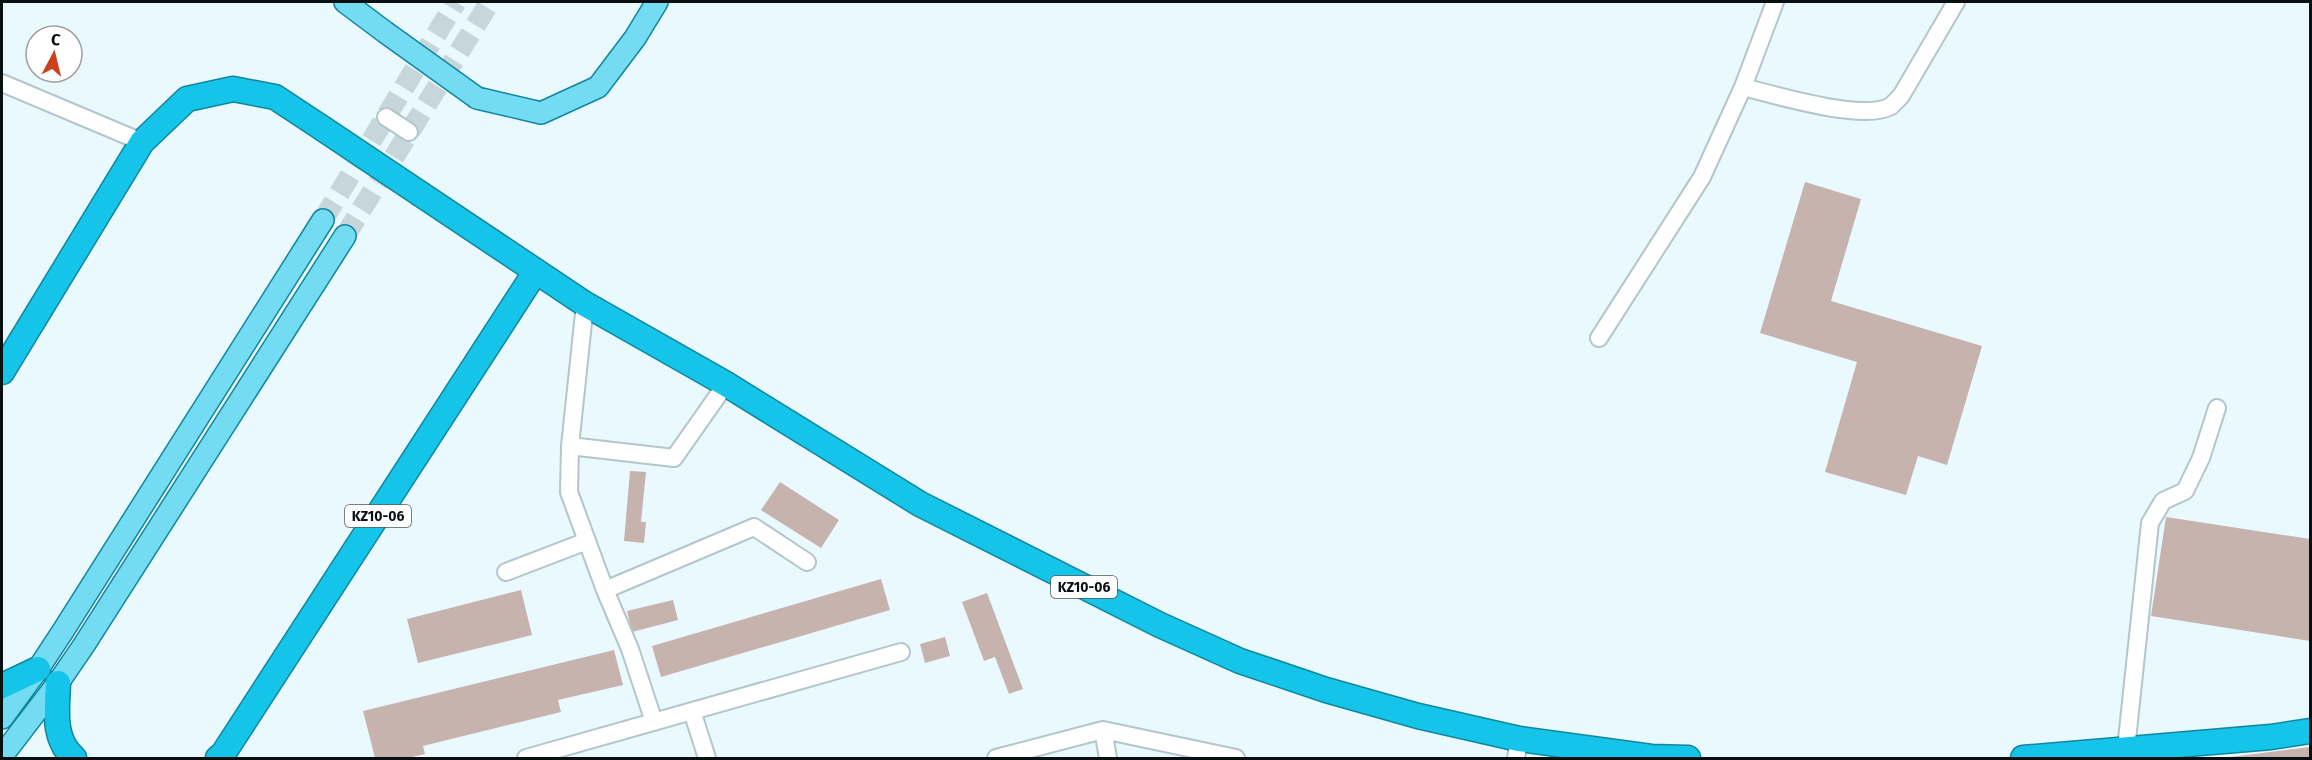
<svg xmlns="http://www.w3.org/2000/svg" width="2312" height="760" font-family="'Fira Sans',sans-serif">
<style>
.building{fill:#c6b3ae}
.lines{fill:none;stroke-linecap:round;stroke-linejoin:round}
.major-tunnel{stroke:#c7d6db;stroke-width:21;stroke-dasharray:21 10;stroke-linecap:butt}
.minor-casing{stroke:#b3c6cc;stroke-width:20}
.major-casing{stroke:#11869e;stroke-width:24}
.highway-casing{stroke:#11869e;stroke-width:27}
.minor{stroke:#fff;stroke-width:16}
.major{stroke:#73dcf2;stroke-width:21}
.highway{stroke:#15c5e9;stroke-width:24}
.major-bridge-casing{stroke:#11869e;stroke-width:24;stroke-linecap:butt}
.highway-bridge-casing{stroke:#11869e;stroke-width:27;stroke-linecap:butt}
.major-bridge{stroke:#73dcf2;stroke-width:21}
.highway-bridge{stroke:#15c5e9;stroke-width:24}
.labels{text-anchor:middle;stroke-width:6;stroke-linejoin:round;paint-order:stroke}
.shield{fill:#fff;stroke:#535859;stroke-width:1.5}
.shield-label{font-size:14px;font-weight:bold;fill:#091012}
</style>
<rect width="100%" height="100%" fill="#e9f9fe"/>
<!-- building -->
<path class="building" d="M1805,182L1861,199L1831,301L1982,346L1947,465L1918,456L1906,495L1825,472L1857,362L1760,333Z
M630,471L646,472L641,522H646L644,543L624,541Z
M780,482L839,520L821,548L761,510Z
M2166,517L2310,539V641L2151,616Z
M881,579L890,610L661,677L652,646Z
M521,590L532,635L418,663L407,619Z
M987,593L1023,689L1009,694L995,657L984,661L962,602Z
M673,600L678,620L632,632L627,611Z
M945,637L950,656L925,663L920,644Z
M614,650L623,685L558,700L561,712L423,746L425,754L408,758H375L363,711Z
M2310,747V758H2230V757Z"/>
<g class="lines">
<!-- major-tunnel -->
<path class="major-tunnel" d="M323,220L456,2
M345,236L490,2"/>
<defs>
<path id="minor" d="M2,83L142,142
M1743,87C1775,95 1864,122 1891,106C1894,103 1898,99 1901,96L1956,2
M386,117L409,132
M585,304L570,446L569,492L605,590L630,649L654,722
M1599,338L1702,177L1743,87L1775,2
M570,446L674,458L726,384
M506,572L587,541
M605,590L754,527L807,562
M692,711L707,758
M1103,730L1108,758
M2126,749L2150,523L2163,501L2185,491L2201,458L2217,408
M526,758L901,652
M996,758L1103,730L1236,758
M1516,758L1519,739"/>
<path id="major" d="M345,2L385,32
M477,98L541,113L598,87L635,38L657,2
M2,718L38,669L63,631L323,220
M2,756L58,683L84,645L345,236"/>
<path id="highway" d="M422,195L585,304L726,384L920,504L1160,625L1240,661L1326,690L1418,716L1519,739L1651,757L1688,758
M2,372L142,142L187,99L233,89L275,97L322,128
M58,683C57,709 52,739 74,758
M2,686L38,669
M218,758L223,754L536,271
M2023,758L2271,737L2310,731"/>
</defs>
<!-- minor casing -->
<use href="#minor" class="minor-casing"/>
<!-- major casing -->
<use href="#major" class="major-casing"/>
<!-- highway casing -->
<use href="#highway" class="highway-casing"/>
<!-- minor -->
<use href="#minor" class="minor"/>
<!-- major -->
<use href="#major" class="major"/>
<!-- highway -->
<use href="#highway" class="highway"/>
<defs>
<path id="major-bridge" d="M385,32L477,98"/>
<path id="highway-bridge" d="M322,128L422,195"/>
</defs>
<!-- major-bridge casing -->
<use href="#major-bridge" class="major-bridge-casing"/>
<!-- highway-bridge casing -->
<use href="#highway-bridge" class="highway-bridge-casing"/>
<!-- major-bridge -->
<use href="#major-bridge" class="major-bridge"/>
<!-- highway-bridge -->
<use href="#highway-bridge" class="highway-bridge"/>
</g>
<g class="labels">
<!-- shield labels -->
<g class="shield">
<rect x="345" y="505" width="66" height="22" rx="4.5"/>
<rect x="1051" y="576" width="66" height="22" rx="4.5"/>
</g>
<g class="shield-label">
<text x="378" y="521">KZ10-06</text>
<text x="1084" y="592">KZ10-06</text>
</g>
</g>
<!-- border -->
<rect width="2312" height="760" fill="none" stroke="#091012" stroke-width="6"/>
<!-- north arrow -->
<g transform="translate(54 54) rotate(7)"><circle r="28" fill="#ffffff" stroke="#9d9fa0" stroke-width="1.5"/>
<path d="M0-4.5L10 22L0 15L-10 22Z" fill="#ca411e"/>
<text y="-9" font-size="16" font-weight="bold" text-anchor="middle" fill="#091012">С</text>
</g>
</svg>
